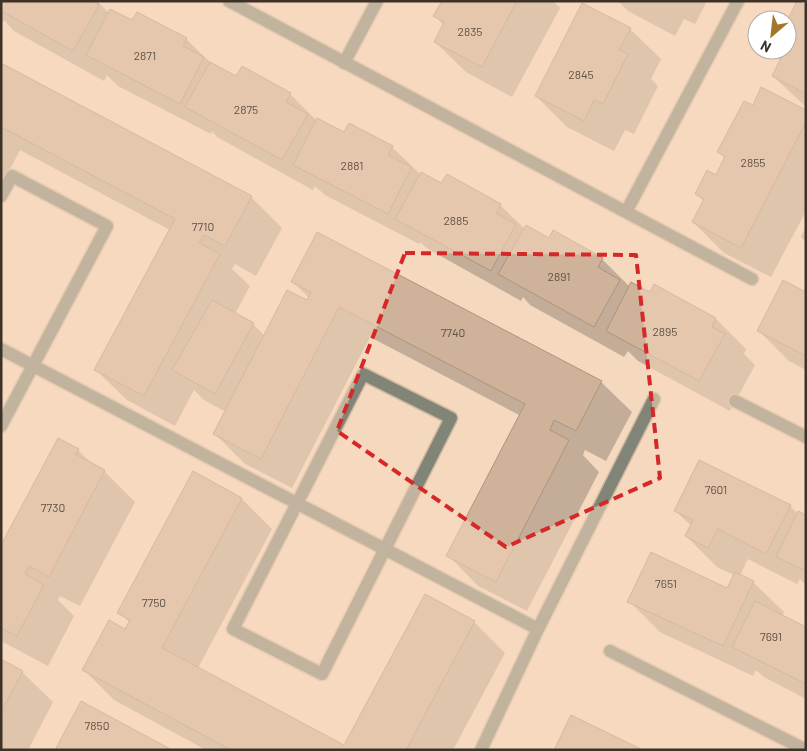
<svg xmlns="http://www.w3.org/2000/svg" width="807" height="751" font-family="Barlow,sans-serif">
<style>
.shadow{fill:#0003}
.building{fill:#ceb299;stroke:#ae947b}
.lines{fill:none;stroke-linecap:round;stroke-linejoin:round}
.minor-casing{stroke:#d0b8a0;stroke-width:15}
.minor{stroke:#818577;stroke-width:12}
.marked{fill:none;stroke:#d62828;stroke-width:4;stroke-dasharray:10 6;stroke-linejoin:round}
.labels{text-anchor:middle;stroke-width:4.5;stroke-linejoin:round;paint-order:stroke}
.number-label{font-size:12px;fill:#615244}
</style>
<rect width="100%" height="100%" fill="#f5d9be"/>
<!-- shadow -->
<path class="shadow" d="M1,1H97L109,13L186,39L212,64L237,78L290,94L317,121L345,134L392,147L421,175L441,185L500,205L525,229L602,259L630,287L716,319L746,349L744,354L755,365L730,411L638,361L628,351L624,357L530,305L523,297L521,301L428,249L420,242L419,244L325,195L315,186L313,190L217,137L212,131L211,134L118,86L107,75L104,81L14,31L4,20L1,25Z
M443,1H553L560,8L512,97L466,72L435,42L444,25L435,16Z
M618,1H707L695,24L684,19L675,36L628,11Z
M806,7V107L773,76L781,61L772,52V50H787V23Z
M630,29L661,59L651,79L658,86L634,134L625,130L614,151L567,127L536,96Z
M1,65L251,197L282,228L256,276L235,264L232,269L250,286L235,314L253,324L265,336L307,302L309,298L292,281L601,382L632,412L606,461L585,450L583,455L599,472L527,611L478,586L448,555L521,416L370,337L292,488L245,464L214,433L226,412L204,400L194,390L175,426L127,400L96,370L170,230L20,150L1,186Z
M753,107L806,112V211L771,277L724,253L693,222L704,201L696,194L717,176L726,159L719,152Z
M806,226V242L801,237Z
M806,294V370L789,361L759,331Z
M78,450L93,465L104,471L135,502L80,606L60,596L58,600L74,616L48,666L1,641V548Z
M193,473L242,499L272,529L198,668L345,747L474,622L505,653L453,750H206L114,700L84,670L126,630L130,623L119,612Z
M790,506L798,514L806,517V585L800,579L797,584L748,559L740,575L753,582L784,612L782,616L806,628V699L764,677L756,670L753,676L660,632L629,601L728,589L734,575L717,567L686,536L691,526L676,511Z
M1,660L22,672L53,702L28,750H1Z"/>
<!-- building -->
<path class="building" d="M1,1H93L99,5L73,51L1,11Z
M442,1H517L482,67L434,42L444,22L433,16Z
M797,1L806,6V94L772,76L781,58L770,52L771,50H787V21Z
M582,3L631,28L619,50L628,54L603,104L594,100L584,121L535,96Z
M110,9L132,20L137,12L187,38L183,46L204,57L180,104L86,55Z
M210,62L236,76L242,66L291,93L286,102L308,114L282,160L185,107Z
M1,63L252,196L225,246L204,235L199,243L220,254L144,396L94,370L175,219L1,127Z
M761,87L806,110V122L741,248L692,222L704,199L695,194L707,170L716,175L725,156L717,152L744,101L753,105Z
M317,118L344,132L349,123L393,146L388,155L412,167L388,214L293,165Z
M421,172L441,183L447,174L501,204L496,213L516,224L491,271L395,219Z
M526,225L549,238L553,230L603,258L598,267L620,280L594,327L498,274Z
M317,232L602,381L576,431L554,420L550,430L569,440L496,582L446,556L525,404L339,307L261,459L213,434L287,290L307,300L311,292L291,282Z
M783,280L806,292V356L757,331Z
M631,282L650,292L654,284L716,318L712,327L725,334L699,381L606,331Z
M212,300L254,323L215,394L172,370Z
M58,438L79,449L75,454L105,470L49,577L29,566L25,574L44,585L17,636L1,628V545Z
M699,460L791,505L766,554L718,529L708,548L685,536L693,520L674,511Z
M193,471L242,498L162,648L344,745L425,594L475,621L406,750H231L82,670L109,620L125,629L130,620L117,613Z
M798,511L806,515V571L776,557Z
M651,552L727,588L735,572L754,581L723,646L627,602Z
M755,601L806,627V684L732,647Z
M1,659L23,671L1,712Z
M81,701L172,750H55Z
M571,715L643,750H554Z"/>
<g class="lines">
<defs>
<path id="minor" d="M229,1L752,279
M344,63L377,1
M1,196L12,176L107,226L1,426
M626,212L738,1
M1,349L538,629
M363,374L451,418L322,674L233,629Z
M735,401L806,437
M610,651L806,750
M481,750L538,629L654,399"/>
</defs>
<!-- minor casing -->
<use href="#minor" class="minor-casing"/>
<!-- minor -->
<use href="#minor" class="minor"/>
</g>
<!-- marked area -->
<path d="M0 0H807V751H0ZM405,253L636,255L660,478L506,547L337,431Z" fill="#f5d9be" fill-opacity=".55" fill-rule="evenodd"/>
<path class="marked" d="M405,253L636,255L660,478L506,547L337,431Z"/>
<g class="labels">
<!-- number labels -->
<g class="number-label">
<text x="470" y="36">2835</text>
<text x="145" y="60">2871</text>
<text x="581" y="79">2845</text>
<text x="246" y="114">2875</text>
<text x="753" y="167">2855</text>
<text x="352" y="170">2881</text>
<text x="456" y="225">2885</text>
<text x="203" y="231">7710</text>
<text x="559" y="281">2891</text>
<text x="665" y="336">2895</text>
<text x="453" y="337">7740</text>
<text x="716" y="494">7601</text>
<text x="53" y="512">7730</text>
<text x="666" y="588">7651</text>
<text x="154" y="607">7750</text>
<text x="771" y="641">7691</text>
<text x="97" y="730">7850</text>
</g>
</g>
<!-- border -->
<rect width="807" height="751" fill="none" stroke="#3d3227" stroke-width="5"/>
<!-- north arrow -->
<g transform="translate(772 35) rotate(208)"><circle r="24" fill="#ffffff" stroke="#b1ada9"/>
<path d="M0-4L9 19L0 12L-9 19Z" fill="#a5752a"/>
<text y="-8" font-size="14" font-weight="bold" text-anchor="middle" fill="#3d3227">N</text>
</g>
</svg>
